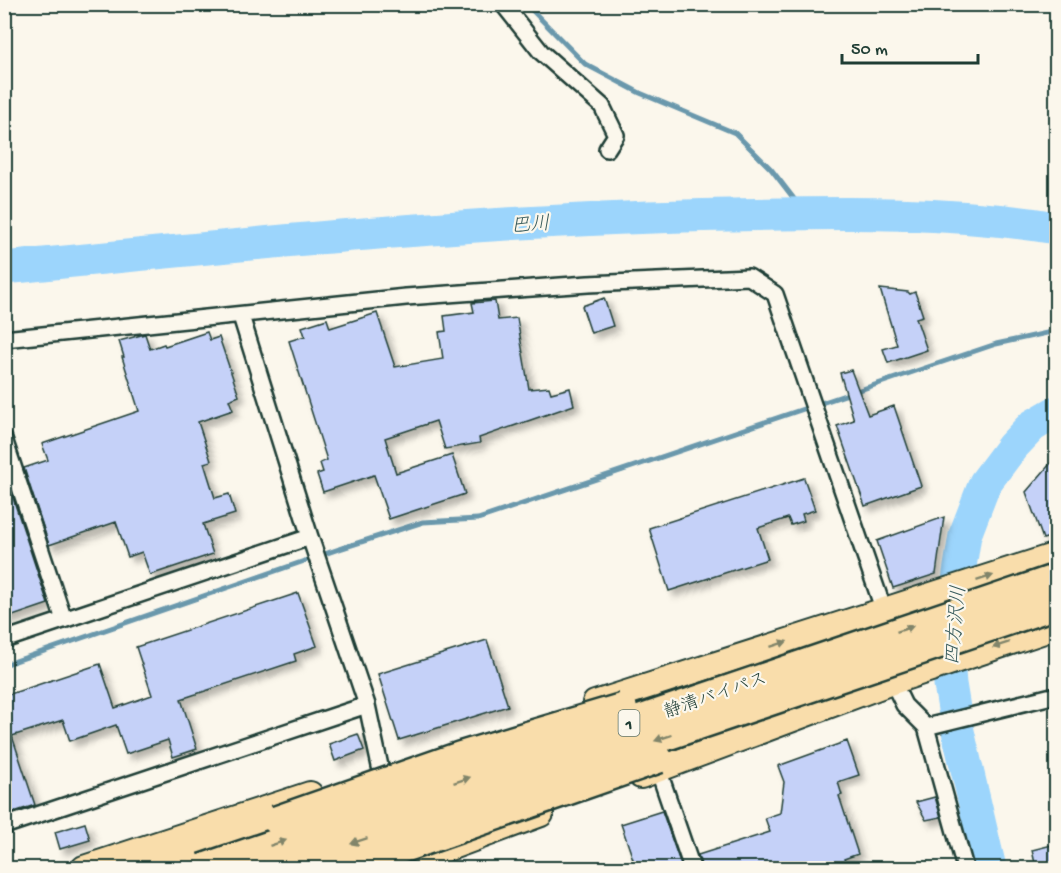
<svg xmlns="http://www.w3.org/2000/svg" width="1061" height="873" font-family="'Gochi Hand','Klee One',sans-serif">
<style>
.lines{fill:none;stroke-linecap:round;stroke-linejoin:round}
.stream{stroke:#6a98ac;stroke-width:5}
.river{stroke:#9cd5fc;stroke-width:33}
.building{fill:#c5d1f8;stroke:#1f3d34;stroke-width:1.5;filter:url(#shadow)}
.minor-casing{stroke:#1f3d34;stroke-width:20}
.trunk-casing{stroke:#1f3d34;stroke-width:28}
.motorway-casing{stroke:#1f3d34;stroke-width:32}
.minor{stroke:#fbf7ec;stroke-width:15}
.trunk{stroke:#f9ddab;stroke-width:24}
.motorway{stroke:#f9ddab;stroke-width:27}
.motorway-bridge-casing{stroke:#1f3d34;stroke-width:32;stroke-linecap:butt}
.motorway-bridge{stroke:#f9ddab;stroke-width:27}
.oneway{fill:#81856a}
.labels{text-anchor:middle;stroke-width:4.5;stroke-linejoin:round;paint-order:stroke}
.shield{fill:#fbf7ec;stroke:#61756b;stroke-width:1.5}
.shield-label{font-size:16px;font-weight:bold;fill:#1f3d34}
.street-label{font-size:18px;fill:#1f3d34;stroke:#fbf7ec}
.water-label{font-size:20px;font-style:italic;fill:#385b5c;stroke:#fbf7ec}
</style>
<defs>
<filter id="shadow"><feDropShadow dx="5.5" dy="5.5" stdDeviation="3" flood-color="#0004"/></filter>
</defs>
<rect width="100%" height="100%" fill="#fbf7ec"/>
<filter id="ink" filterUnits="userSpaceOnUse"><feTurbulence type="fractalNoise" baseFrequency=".0167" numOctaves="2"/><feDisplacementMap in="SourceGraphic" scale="12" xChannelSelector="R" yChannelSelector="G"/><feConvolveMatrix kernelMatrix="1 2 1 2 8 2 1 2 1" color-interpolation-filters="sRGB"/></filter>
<g filter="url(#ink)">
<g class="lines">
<!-- stream -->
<path class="stream" d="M526,4L585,64L640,93L735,133L771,169L805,213
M4,665L339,549L423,522L478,519L996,344L1056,331"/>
<!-- river -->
<path class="river" d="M4,268C245,244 487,219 729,215C837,213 949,210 1056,228
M990,868L957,727L950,684L948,660L959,573L965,535L985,483L1012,447L1032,426L1056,412"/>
</g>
<!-- building -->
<path class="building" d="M880,289L908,292L910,294L915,292L923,316L916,318L927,350L888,363L883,349L897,345Z
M604,298L613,326L591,333L582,306Z
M495,301L498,320L517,318L529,389L549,387L551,393L570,388L574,405L479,438L480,443L445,449L436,421L385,438L396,473L452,455L465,494L389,519L374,475L323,492L317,474L323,472L320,463L327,460L289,341L305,336L302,327L327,319L330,328L377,313L395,367L443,359L439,332L446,331L444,316L474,312L472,303Z
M207,332L210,340L219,337L239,396L229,400L233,410L198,422L211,461L204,463L215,498L229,494L235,514L203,524L213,554L150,575L142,552L128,557L116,522L49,545L24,468L48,460L42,444L139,411L122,357H124L119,341L145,334L150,349L164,344L165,346Z
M851,370L868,415L894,406L921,486L865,506L837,426L854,420L840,373Z
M1056,457V535L1043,539L1026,492Z
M5,474L48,604L4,619V475Z
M804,478L815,510L802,514L804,521L791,525L788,518L758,528L768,559L669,591L649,528Z
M944,517L936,574L893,588L877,541Z
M298,593L317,646L294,654L296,661L181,699L197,749L173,757L168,740L126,754L116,725L70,741L63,720L12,736L35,805L11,813L4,795V696L100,664L115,708L152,695L136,647Z
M487,640L508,706L399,740L378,674Z
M358,734L364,750L335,761L329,744Z
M847,741L859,775L838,782L842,795L839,796L858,854L844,859L848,868H702L698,855L770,832L765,818L780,813L784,782L778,766Z
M935,797L941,817L926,820L916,802Z
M662,811L682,868H636L621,824Z
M85,823L90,840L60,849L55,832Z
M1056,844V868H1036L1032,850Z"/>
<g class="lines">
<defs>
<path id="minor" d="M503,4L541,52L602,106L616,135L607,149
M241,316L310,537L367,705L381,771L387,788
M4,339L406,297L588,284L749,277L775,294L884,611
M4,439L64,620
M4,640L310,537
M889,674L904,705L926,727L965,868
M926,727L1056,695
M658,769L692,868
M4,826L367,705"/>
<path id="trunk" d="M595,703L1056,555
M641,776L892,682L1056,627
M84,868L310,794
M395,868L541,814"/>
<path id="motorway" d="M132,868L276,820"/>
</defs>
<!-- minor casing -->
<use href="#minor" class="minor-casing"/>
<!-- trunk casing -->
<use href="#trunk" class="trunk-casing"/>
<!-- motorway casing -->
<use href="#motorway" class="motorway-casing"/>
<!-- minor -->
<use href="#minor" class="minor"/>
<!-- trunk -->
<use href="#trunk" class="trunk"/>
<!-- motorway -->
<use href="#motorway" class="motorway"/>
<defs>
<path id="motorway-bridge" d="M276,820L459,756L623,707
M202,868L1056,578
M276,868L1056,605
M347,868L659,759"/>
</defs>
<!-- motorway-bridge casing -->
<use href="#motorway-bridge" class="motorway-bridge-casing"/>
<!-- motorway-bridge -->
<use href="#motorway-bridge" class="motorway-bridge"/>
</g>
<!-- one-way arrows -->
<defs><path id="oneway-solid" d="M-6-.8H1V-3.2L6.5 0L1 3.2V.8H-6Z" transform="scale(1.5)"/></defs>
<g class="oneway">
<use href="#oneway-solid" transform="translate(985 578) rotate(-18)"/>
<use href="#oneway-solid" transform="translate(905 629) rotate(-19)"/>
<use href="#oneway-solid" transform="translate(779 644) rotate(-18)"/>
<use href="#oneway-solid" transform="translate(1001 645) rotate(161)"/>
<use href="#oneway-solid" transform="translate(663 738) rotate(161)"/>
<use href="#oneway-solid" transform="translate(462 780) rotate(-19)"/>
<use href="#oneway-solid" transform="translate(359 841) rotate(161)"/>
<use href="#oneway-solid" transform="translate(278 843) rotate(-19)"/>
</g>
</g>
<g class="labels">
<!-- shield labels -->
<rect class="shield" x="618.5" y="710" width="21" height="26" rx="4.5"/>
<g class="shield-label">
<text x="629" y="729">1</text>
</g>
<!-- street labels -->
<g class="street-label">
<text transform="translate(715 694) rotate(-19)" y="6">静清バイパス</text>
</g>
<!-- water labels -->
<g class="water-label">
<text transform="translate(530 223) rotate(-4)" y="7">巴川</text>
<text transform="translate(954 625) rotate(-85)" y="7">四方沢川</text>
</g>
</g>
<!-- margin -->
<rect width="1061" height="873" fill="none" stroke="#fbf7ec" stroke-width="24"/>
<rect x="12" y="12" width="1037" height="849" fill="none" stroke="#1f3d34" stroke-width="2" filter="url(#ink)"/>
<!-- scale -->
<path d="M842 54v9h136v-9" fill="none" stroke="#1f3d34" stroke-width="3"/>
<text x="851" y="54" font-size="18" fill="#1f3d34" stroke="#fbf7ec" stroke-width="4.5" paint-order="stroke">50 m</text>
</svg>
